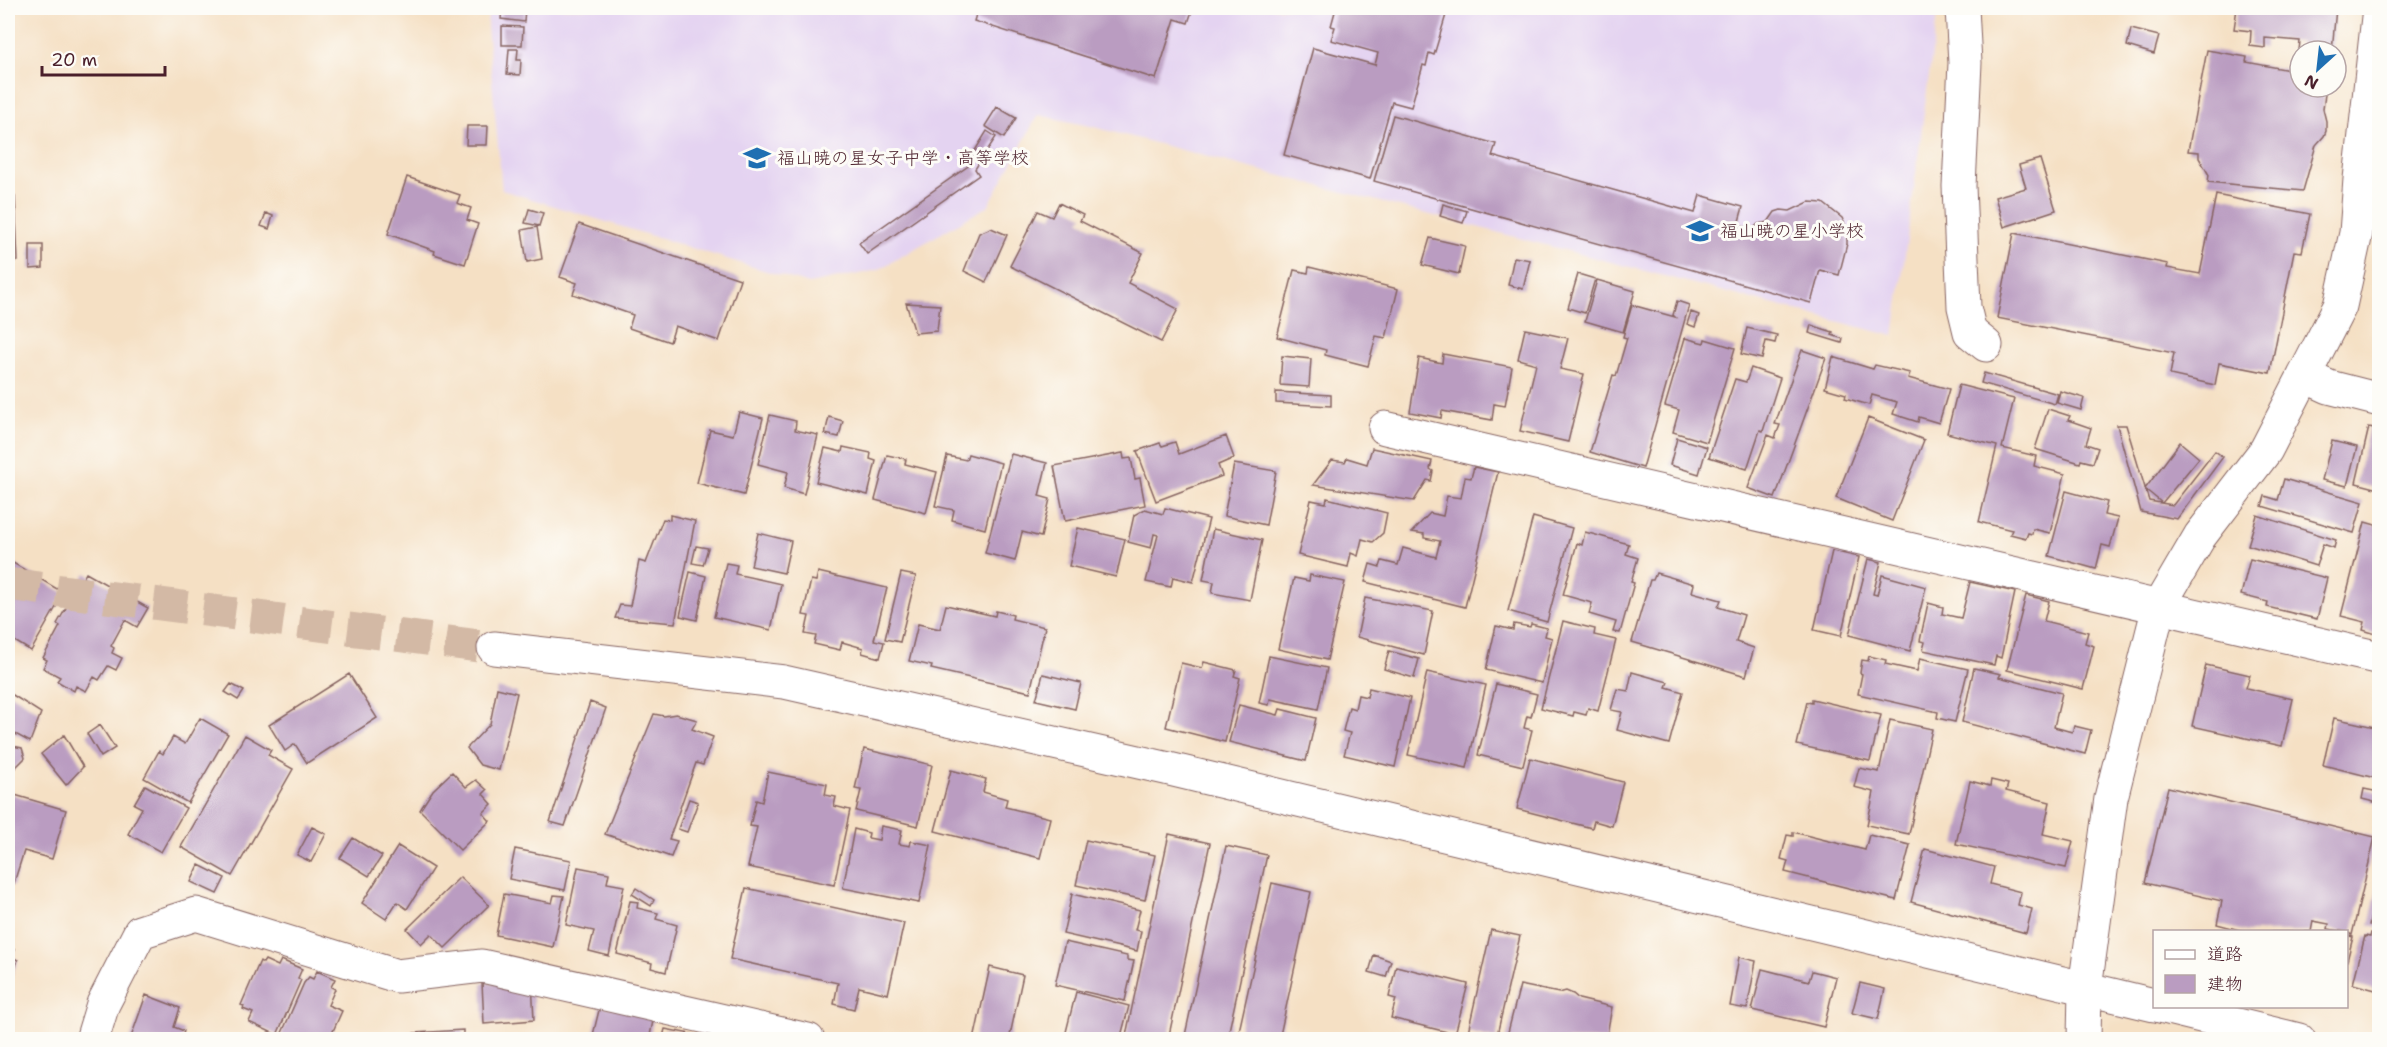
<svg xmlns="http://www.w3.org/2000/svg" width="2387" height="1047" font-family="'Shantell Sans','Klee One',sans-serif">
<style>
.built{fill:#e4d3f1}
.building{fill:#ba9cc1}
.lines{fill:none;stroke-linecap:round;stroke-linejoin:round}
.minor-tunnel{stroke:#d3b9a5;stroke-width:33;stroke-dasharray:33 16;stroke-linecap:butt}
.minor-casing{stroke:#866361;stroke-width:35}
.minor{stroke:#fff;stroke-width:33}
.labels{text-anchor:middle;stroke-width:6;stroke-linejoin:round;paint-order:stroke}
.poi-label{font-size:18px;fill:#4a1f2b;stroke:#fdfcf7;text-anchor:start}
</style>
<rect width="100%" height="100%" fill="#fdfcf7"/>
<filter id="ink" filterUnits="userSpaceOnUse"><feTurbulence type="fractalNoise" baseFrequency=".0167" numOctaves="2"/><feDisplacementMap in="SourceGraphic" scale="12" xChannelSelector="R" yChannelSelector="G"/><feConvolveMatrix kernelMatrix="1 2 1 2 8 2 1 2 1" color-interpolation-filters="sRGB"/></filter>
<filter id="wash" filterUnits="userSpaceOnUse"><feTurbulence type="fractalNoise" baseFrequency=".008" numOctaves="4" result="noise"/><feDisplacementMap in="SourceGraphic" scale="24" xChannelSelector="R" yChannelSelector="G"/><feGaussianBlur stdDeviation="1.35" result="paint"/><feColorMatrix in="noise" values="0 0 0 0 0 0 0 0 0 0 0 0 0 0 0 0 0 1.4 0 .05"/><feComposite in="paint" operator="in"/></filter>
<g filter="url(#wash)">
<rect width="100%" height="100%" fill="#f5e0c4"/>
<!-- built -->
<path class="built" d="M489,8H1938L1894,336L1090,126L1038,115L988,206L878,270L809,284L502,190L487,26Z"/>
<g id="blocks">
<!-- building -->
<path class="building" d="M502,8H525L524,22L501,19Z
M978,8H1193L1188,23L1175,19L1156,79L974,21Z
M1336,8H1448L1434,55L1429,53L1426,66L1423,65L1411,107L1392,102L1370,179L1284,155L1313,48L1375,65L1378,53L1331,40L1335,27L1331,26Z
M2237,8H2336L2332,51H2299L2300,41L2265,38V48L2250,46L2251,31L2234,29Z
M502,26L523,27L522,45H502Z
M2131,29L2159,36L2154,54L2127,46Z
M509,49H518L517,60H521L520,75L507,74Z
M2207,50L2247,57L2246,62L2300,72V87H2326L2323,109L2326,121V131L2324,136L2316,145L2303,191L2208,182L2209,175L2199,158V152L2188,151Z
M997,107L1016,118L1004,138L985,126Z
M1393,115L1496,144L1492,156L1695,213L1700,195L1743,207L1738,225L1753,229L1758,224L1768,222L1775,212L1781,210L1790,211L1809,202L1823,203L1842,218L1847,229V244L1839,275L1820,270L1811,303L1374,181Z
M467,126H488L487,145H466Z
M987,131L996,137L975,169L979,175L867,254L859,243L971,164L968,162Z
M2040,159L2056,210L2004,227L1995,197L2026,188L2019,165Z
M407,177L460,195L457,203L471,208L467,220L478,224L465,264L434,254L435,251L388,234Z
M2216,195L2310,214L2302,252L2294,251L2270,373L2219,363L2215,385L2170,375L2174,353L1997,318L2014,233L2168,264L2167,268L2200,274Z
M15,196L18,261H8V197Z
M1059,203L1083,215L1080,221L1143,253L1128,283L1178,309L1161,342L1010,266L1038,211L1052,217Z
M1443,204L1467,211L1463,223L1440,216Z
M529,209L543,213L539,226L525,223Z
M266,213L273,216L269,229L261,226Z
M579,224L740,279L719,341L675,326L670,342L629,328L633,315L573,294L577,283L560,277Z
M537,227L542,259L527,262L522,230Z
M991,228L1007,235L986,282L964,271L979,233Z
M1430,238L1465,246L1459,274L1422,265Z
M30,245H43V268L30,269Z
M1514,257L1530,260L1523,289L1508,285Z
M1309,267L1398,289L1386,338L1376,336L1368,366L1325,355L1326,350L1277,337L1294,270L1308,273Z
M1578,274L1595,279L1585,313L1568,308Z
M1597,280L1635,291L1623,332L1585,321Z
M1677,301L1689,305L1643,468L1590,452L1613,375L1616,376L1627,338L1623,337L1632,305L1675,317L1673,315Z
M906,303L940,305L937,331L915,333Z
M1691,312L1699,315L1695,327L1687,324Z
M1811,325L1833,332L1832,335L1843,339L1842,343L1809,333Z
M1747,328L1777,335L1775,343L1766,341L1762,359L1741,354Z
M1525,329L1568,338L1560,369L1584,374L1568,442L1520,431L1536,364L1518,359Z
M1685,338L1704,343L1705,339L1735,348L1707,442L1673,432L1679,410L1665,406Z
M1802,350L1826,358L1775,498L1748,488L1768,435L1775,438L1780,425L1775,424Z
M1443,354L1512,367L1505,406L1494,404L1492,420L1442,411L1441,418L1410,412L1419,358L1442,363Z
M1282,356L1311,359L1309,387L1280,385Z
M1833,357L1873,369L1875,365L1910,373L1908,378L1949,389L1939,423L1919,417L1918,422L1893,414L1897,402L1872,395L1869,405L1845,398L1846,394L1825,388Z
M1751,368L1780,378L1763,431L1760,430L1747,469L1709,457L1735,379L1746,382Z
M1984,373L2058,394L2055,404L1981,383Z
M1959,385L2014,399L2002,448L2036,456L2034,466L2065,474L2050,533L2033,529L2032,534L2028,533L2026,538L2010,534L2012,530L1979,522L1997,446L1947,433Z
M2060,391L2084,398L2081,410L2057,403Z
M1276,392L1331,395V406L1276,403Z
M2048,409L2070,416L2068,420L2091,428L2086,444L2098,448L2093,463L2081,460L2080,463L2035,449Z
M739,412L763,418L744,495L697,483L710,430L733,435Z
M770,415L796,421L795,430L818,435L804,494L784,488L788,472L758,464Z
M829,417L843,421L839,437L825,434Z
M1868,418L1924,440L1892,521L1836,498Z
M2117,425H2126L2149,501L2173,505L2215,451L2223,457L2177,519L2141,512Z
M2369,427L2379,429V489L2356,483Z
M1226,436L1234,458L1218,465L1222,476L1156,501L1137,451L1160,443L1162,446L1175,442L1179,454Z
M1677,438L1707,447L1699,474L1670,465Z
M2332,441L2357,447L2347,486L2322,480Z
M2180,442L2199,458L2162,503L2145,489Z
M843,447L871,453L870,459L876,461L868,495L816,482L825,448L842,452Z
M1372,448L1432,461L1430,469L1433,471L1431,481L1427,480L1414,501L1313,485L1332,460L1345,462L1347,458L1367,464Z
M1123,453L1124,459L1131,458L1135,479L1140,478L1145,505L1065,521L1054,466Z
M968,454L1001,463L985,529L952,520L954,510L935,506L947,456L966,460Z
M1011,454L1047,463L1039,496L1050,499L1041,537L1022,532L1015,561L985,553Z
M887,455L906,459L905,464L937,472L926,513L875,500Z
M1234,464L1276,471L1266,525L1224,516Z
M1474,467L1498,472L1465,607L1365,582L1370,564L1380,567L1382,561L1398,565L1403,548L1436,557L1440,541L1424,538V534L1412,532L1430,513L1443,516L1447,496L1461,498L1465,477L1471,478Z
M2284,479L2363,502L2354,533L2262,506L2265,496L2278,500Z
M2066,491L2107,502L2104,515L2118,518L2110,547L2102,545L2096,569L2049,556Z
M1327,498L1387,513L1383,533L1373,542L1362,539L1358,556L1351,553L1348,567L1298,555L1311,500L1326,503Z
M1165,508L1209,519L1193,582L1173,577L1171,587L1146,582L1158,535L1154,534L1151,548L1128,542L1134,515L1145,509L1163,514Z
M670,515L695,521L675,623L615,618L620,605L630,606L639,561L646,563L663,519L670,520Z
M2257,515L2336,540L2334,548L2323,544L2316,566L2248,545Z
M1533,517L1572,528L1547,622L1508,611Z
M2365,522L2379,526V635L2363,630L2365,622L2341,616Z
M1078,528L1125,539L1116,577L1069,566Z
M1213,529L1262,540L1250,600L1212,593L1214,582L1203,580Z
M1585,532L1629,544L1626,554L1638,558L1631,582L1634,583L1620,633L1613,632L1616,622L1589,614L1592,603L1563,595L1577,543L1582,545Z
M758,533L791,541L784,573L751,566Z
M696,546L708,548L703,565L692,563Z
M1832,551L1859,557L1841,636L1814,630Z
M1868,559L1881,562L1873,594L1877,595L1882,575L1926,587L1910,651L1849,635Z
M2250,559L2327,578L2317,619L2267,607L2268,602L2241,595Z
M8,560L64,593L31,651L8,637Z
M726,563L737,565L735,574L781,584L771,630L714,617Z
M690,572L706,576L697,620L680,616Z
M818,572L887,588L874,640L884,642L880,658L862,653L863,648L842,642L840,650L814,644L816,636L805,634L809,616L803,615L811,580L816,581Z
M86,573L148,608L137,627L125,620L111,646L114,648L112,653L122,658L116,670L108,666L99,680L94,677L86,691L76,686L74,691L57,681L60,677L43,668L47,660L43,658L60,626L57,624Z
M901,573L916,576L900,642L885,639Z
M1656,573L1694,584L1692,592L1721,600L1718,607L1744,615L1736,642L1754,648L1746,676L1632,642L1650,580H1653Z
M1310,575L1345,582L1327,660L1278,649L1294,578L1309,581Z
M1970,582L2015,592L2001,658L1996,656L1994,665L1923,650L1925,642L1920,641L1928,603L1943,607L1942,614L1961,618Z
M2026,595L2049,601L2044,621L2088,632L2085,643L2094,646L2083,689L2007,670Z
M1365,598L1433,611L1424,655L1357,637Z
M946,605L995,616L996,611L1013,615L1012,619L1045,627L1030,692L931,669L932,666L909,661L918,624L940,629Z
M1563,621L1595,629L1594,635L1616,640L1598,711L1588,708L1586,715L1574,712L1573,716L1541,708Z
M1514,624L1530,627L1531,624L1547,628L1545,636L1552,638L1542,683L1486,670L1496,626L1513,630Z
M1389,651L1419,659L1414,678L1384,669Z
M1269,656L1327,668L1318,709L1270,699L1269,705L1259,703Z
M1869,656L1886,660L1885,664L1917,671L1920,658L1968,669L1955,722L1937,718L1938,712L1858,694L1862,674L1860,673L1862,660L1868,661Z
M1204,662L1236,670L1234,676L1240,678L1225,742L1166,727L1181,663L1202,668Z
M2206,665L2250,675L2246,688L2293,699L2282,746L2192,726Z
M1974,668L2001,674L1999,677L2062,693L2054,727L2072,732L2074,726L2091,730L2085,754L1962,722Z
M1427,672L1486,685L1467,768L1408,755Z
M1632,672L1668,682L1666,687L1683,692L1669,744L1617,730L1622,712L1611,710L1617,689L1628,691Z
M349,674L377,718L307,763L295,744L285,751L269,725Z
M1043,674L1081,683L1075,709L1036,700Z
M231,684L244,691L238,700L225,692Z
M1496,684L1537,694L1531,717L1527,716L1524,728L1532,730L1523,766L1478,755Z
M497,688L517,693L499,770L480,765L467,748L490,724Z
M1369,688L1410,698L1395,767L1344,755L1350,733L1343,731L1349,707L1355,709L1358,695L1367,697Z
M8,692L41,713L30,742L8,730Z
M1812,699L1881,715L1870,761L1797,745L1807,702L1812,703Z
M590,702L606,708L565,826L550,822Z
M1239,705L1278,715L1280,709L1316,718L1306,761L1229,742Z
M654,714L664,716L676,714L697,720L692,729L713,737L703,765L696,763L669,839L677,841L671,857L605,834Z
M200,718L228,734L188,803L144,778L159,751L163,754L173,737L185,744Z
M2334,718L2379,728V779L2323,765Z
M1890,720L1932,729L1909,834L1867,825L1874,792L1854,787L1859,768L1879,772Z
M100,725L115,748L101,757L87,734Z
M64,735L83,767L66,785L41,754Z
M245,735L271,750L268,755L293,769L232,876L181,847Z
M8,745L22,748L25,758L8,775Z
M864,749L932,765L918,826L856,811L861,790L855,789Z
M1530,758L1623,782L1612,826L1594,821L1592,828L1517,809Z
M951,770L986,779L983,792L1007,799L1005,807L1050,818L1040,858L935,831Z
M452,772L466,787L476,780L487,790L483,794L492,804L483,813L490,821L460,850L420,810L433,790Z
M768,772L827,784L825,795L836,797L834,806L850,810L834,885L748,867L757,827L750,826L756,800L762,802Z
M1991,780L2008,784L2006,791L2050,802L2043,834L2073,841L2066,868L1956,844L1970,781L1990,786Z
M145,785L186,808L161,852L128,834L142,808L134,804Z
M2168,787L2375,837L2352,935L2346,932L2328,929L2329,924L2313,921L2311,932H2247L2217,924L2222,901L2145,883Z
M2364,789L2379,792L2378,803L2362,799Z
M8,793L66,810L52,859L24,851L13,886L8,884Z
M689,799L698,802L687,832L678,829Z
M881,826L902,830L899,844L910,846L911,841L931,845L919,903L843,888L854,829L869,833L868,838L879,840Z
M312,827L326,834L311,862L297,855Z
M1793,832L1865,850L1869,835L1910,845L1896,900L1785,872L1788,861L1781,859L1787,835L1793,836Z
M1169,834L1210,843L1168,1040H1125Z
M353,838L382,856L369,876L340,858Z
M1086,840L1155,855L1145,900L1076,885Z
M398,846L433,868L407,909L397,902L386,919L362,903Z
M1226,846L1267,855L1227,1040H1184Z
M515,849L571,860L565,890L509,879Z
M1925,849L1994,867L1990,884L2021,892L2018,905L2032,909L2026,933L1911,902Z
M199,865L225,878L217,894L191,882Z
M578,867L609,873L607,883L624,886L609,956L589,951L594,931L566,925Z
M460,877L489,905L445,948L431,934L421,944L407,929Z
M2379,880V927L2369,925Z
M1272,883L1311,892L1279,1040H1237Z
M636,888L654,900L651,906L632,894Z
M746,888L904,923L888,994L859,987L854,1009L834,1004L838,983L730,959Z
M504,894L552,903L554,895L564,896L553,947L496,935Z
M1072,894L1140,910L1135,930L1141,931L1137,951L1063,934Z
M630,901L638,902L637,908L658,913L656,919L677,925L666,972L651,968L652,963L617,954Z
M1491,930L1520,936L1496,1039L1468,1032Z
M2371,933L2379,935V991L2353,984L2365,936L2370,937Z
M2346,935L2353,937L2347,961H2346Z
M1065,942L1127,956V960L1134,961L1125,1001L1055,985Z
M8,947L15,950L12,957L18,960L8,985Z
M1374,955L1391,961L1386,977L1369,972Z
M1739,957L1756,961L1747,1009L1730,1006Z
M265,960L278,966L281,960L302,969L298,978L301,980L277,1035L249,1022L253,1013L243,1009L244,1006L241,1005L260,961L263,963Z
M1396,966L1468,984L1455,1034L1391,1018L1396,999L1389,997Z
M990,967L1023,975L1009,1040H974Z
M1762,969L1809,981L1812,971L1836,977L1824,1027L1752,1010Z
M317,971L335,979L331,987L335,989L328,1005L342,1011L329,1040H292L281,1035L304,983L309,977L313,979Z
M532,982L534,1020L484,1024L482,983Z
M1860,983L1885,989L1878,1019L1852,1013Z
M1520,985L1559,993L1566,991L1573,994L1579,999L1612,1007L1606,1040H1506Z
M1076,992L1129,1006L1120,1040H1064Z
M146,995L180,1008L174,1027L184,1031L181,1040H130Z
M600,1006L655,1012L649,1040H609L593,1035Z
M665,1029L711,1038L710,1040H656L657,1035L663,1037Z
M463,1030V1040H414V1033Z
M1723,1035L1740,1038L1739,1040H1722Z"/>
</g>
</g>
<g filter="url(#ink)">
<use href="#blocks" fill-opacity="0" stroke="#866361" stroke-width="1.5"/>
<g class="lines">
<!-- minor-tunnel -->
<path class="minor-tunnel" d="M8,584L494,648"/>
<defs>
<path id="minor" d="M1962,8L1965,63L1959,186L1964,307L1970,332L1986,345
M2305,376L2329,387L2380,400
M1385,428L2380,658
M494,648L784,682L1165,768L2154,1005
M2160,1006L2299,1040
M92,1040L103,1004L140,932L196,914L397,976L482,966L808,1040
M2084,1040L2085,988L2111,798L2159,606L2200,536L2266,450L2340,306L2356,233L2360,179L2379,8"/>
</defs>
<!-- minor casing -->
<use href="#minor" class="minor-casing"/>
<!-- minor -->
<use href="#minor" class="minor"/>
</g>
</g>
<!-- icons -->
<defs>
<symbol id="school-bare" viewBox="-9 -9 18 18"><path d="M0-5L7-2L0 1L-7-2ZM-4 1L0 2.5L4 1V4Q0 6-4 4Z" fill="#1f6fb2" stroke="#fdfcf7" stroke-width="2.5" paint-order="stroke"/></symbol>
</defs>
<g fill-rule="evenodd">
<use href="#school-bare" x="738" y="139" width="38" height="38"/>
<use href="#school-bare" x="1681" y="212" width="38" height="38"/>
</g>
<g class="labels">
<!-- poi labels -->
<g class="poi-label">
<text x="777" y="164">福山暁の星女子中学・高等学校</text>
<text x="1720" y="237">福山暁の星小学校</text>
</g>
</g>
<!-- margin -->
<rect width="2387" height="1047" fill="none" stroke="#fdfcf7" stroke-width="30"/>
<!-- legend -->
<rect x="2153" y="930" width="195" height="78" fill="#fdfcf7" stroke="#b5a4a5" stroke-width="1.5"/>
<rect x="2165" y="950" width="30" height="9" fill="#ffffff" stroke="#b5a4a5" stroke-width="1.5"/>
<text x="2207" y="960" font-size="18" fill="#4a1f2b">道路</text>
<rect x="2165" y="975" width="30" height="18" fill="#ba9cc1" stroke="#b5a4a5" stroke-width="1.5"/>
<text x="2207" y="990" font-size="18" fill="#4a1f2b">建物</text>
<!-- north arrow -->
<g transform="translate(2318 69) rotate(207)"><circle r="28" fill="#fdfcf7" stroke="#b5a4a5" stroke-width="1.5"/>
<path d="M0-4.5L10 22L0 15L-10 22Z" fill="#1f6fb2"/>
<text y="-9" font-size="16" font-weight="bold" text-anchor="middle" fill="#4a1f2b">N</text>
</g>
<!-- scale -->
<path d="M42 66v9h123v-9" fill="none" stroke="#4a1f2b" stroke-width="3"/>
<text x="51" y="66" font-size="18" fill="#4a1f2b" stroke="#fdfcf7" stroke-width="4.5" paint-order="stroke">20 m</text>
</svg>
